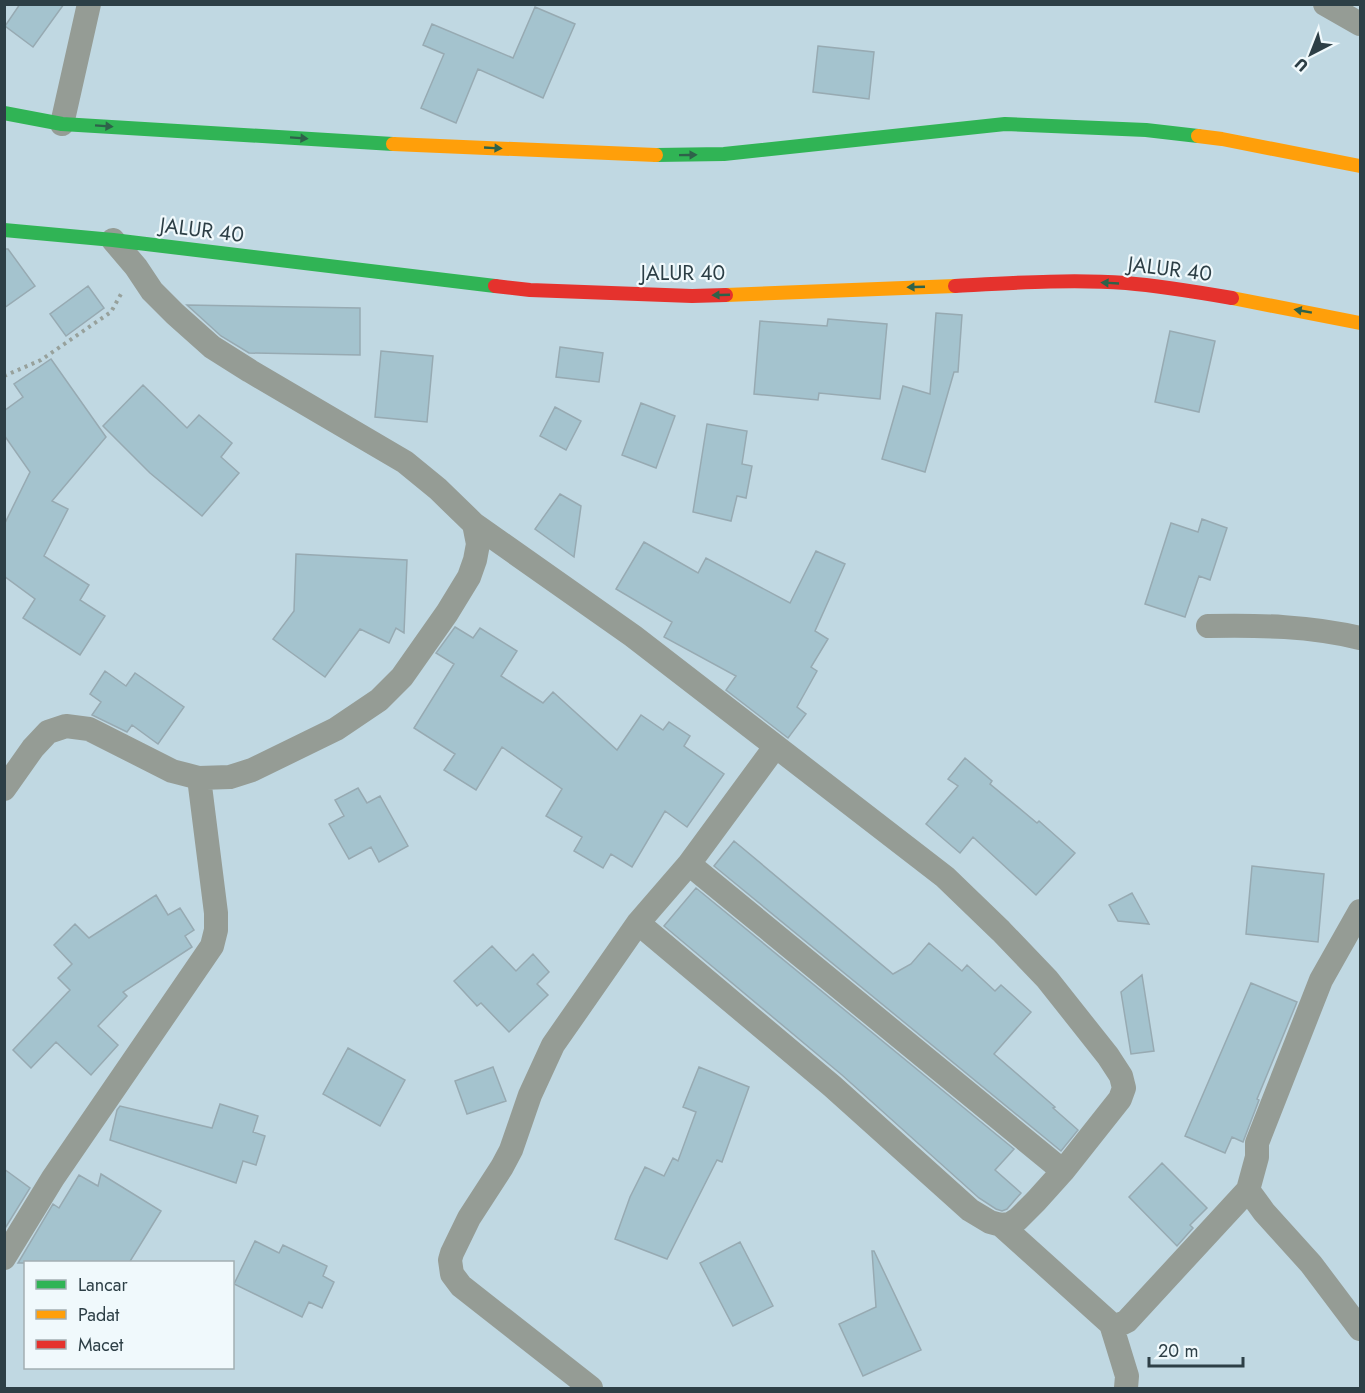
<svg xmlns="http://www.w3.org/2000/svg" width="1365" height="1393" font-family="Jost,sans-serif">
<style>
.building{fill:#a4c3ce;stroke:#97aab2;stroke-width:1.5}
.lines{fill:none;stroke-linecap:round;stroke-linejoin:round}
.path{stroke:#97a19c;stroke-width:4;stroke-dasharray:3 4.5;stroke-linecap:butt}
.street{stroke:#959c95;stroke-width:24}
.fast{stroke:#30b455;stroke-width:14}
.slow{stroke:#ff9f0a;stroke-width:14}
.jam{stroke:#e5322d;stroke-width:14}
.oneway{fill:#2e624a}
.labels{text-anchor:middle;stroke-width:4.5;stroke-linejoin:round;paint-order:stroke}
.street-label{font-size:21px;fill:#2d3f46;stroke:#f0f9fc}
</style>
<rect width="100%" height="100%" fill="#c0d8e2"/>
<!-- building -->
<path class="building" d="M20,4H64L33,47L5,26Z
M535,7L575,24L543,98L478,69L456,123L421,108L444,54L423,45L432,24L513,58Z
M818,46L874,52L869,99L813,92Z
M4,249H8L35,286L4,308Z
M88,286L104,308L66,336L50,314Z
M187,305L360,308V355L249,353L221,336Z
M936,313L962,315L958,372H954L925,472L882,459L903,386L930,394Z
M828,319L887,324L880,399L819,393L818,400L754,394L760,321L827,326Z
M1170,331L1215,341L1199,412L1155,402Z
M560,347L603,353L599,382L556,377Z
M381,351L433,356L427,422L375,417Z
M51,359L106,437L52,501L68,509L44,556L89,585L80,600L105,616L80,655L23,618L35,599L4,576V525L30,472L4,435V411L23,397L14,384Z
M143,385L187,428L199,415L232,443L221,457L239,473L202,516L150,473L103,426Z
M641,403L675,416L656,468L622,455Z
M555,407L581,421L566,450L540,436Z
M707,424L747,431L742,464L752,466L746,498L737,496L731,521L693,512Z
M560,494L581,506L574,557L535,529Z
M1202,519L1227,528L1210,580L1199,576L1185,617L1145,604L1171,523L1198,532Z
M644,542L698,573L706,558L790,603L816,551L845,564L815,631L828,639L811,667L817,671L797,707L806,714L788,738L726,690L736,676L664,637L672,622L616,589Z
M296,554L407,560L404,633L396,628L389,643L360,629L325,677L289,651L273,639L294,611Z
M455,627L473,638L480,628L517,651L501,676L543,703L553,692L617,750L641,715L663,730L669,722L690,736L684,746L724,774L687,827L665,811L632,867L611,854L603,868L574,851L582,837L546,816L562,789L502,747L476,790L444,770L455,754L414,728L454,664L436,653Z
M105,671L126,686L135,673L184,707L158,744L132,725L127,732L92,715L101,702L90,694Z
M965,758L992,781L990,784L1037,823L1039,821L1075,853L1036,895L973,837L960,853L926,824L958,786L948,779Z
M358,788L367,803L380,796L408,846L379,862L371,847L349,859L329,824L344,816L335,800Z
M734,841L893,974L911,964L929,943L962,971L967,965L995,991L1001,985L1031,1012L994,1054L1055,1107L1053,1108L1078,1130L1061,1151L714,866Z
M1252,866L1324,874L1318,942L1246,934Z
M696,888L1014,1149L995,1170L1021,1193L1007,1209L1002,1211L996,1209L979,1198L842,1075L664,926Z
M1132,893L1149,924L1118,921L1109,905Z
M156,895L168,915L180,908L194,930L185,936L192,947L123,992L127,996L98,1026L118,1045L91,1075L56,1042L31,1068L13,1050L70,990L58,978L72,964L54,945L75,924L89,938Z
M492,946L516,971L533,954L549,972L537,984L548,995L509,1032L481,1003L477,1006L454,981Z
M1142,975L1154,1051L1131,1054L1121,992Z
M1251,983L1297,1002L1257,1099L1259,1100L1243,1142L1232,1137L1225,1153L1185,1136Z
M348,1048L405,1080L380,1126L323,1094Z
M493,1067L506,1101L467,1114L455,1081Z
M699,1067L749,1087L722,1162L717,1160L667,1259L615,1239L630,1197L645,1167L664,1176L673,1158L678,1161L696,1112L683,1107Z
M220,1104L258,1116L253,1132L265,1136L256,1165L243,1161L236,1183L110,1140L117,1110L120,1106L212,1128Z
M1162,1163L1207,1208L1190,1225L1193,1228L1177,1246L1129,1197Z
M4,1169L30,1188L4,1230Z
M101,1174L161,1211L129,1263H18L53,1204L59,1208L79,1175L98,1186Z
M255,1241L279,1253L283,1245L327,1266L323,1276L334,1282L322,1308L309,1302L302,1317L234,1284Z
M740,1242L773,1306L733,1326L700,1263Z
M872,1251H874L921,1350L863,1376L839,1324L876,1307Z"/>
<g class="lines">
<!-- path -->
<path class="path" d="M4,376L41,360L111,312L121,294"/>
<!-- street -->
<path class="street" d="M1325,4L1360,24
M62,124L89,4
M474,524L633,636L945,877L1001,931L1047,979L1108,1056L1121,1076L1124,1088L1120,1099L1063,1171L1036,1201L1018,1219L1010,1224L1001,1225L990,1222L970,1210L832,1086L638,923
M1208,626C1260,625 1310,626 1360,638
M4,789L33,748L48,732L66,726L89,729L172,771L199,778L230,777L252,770L336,729L379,700L402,677L447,613L469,577L475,560L478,544L474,524L438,489L405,462L250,371L212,347L175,314L152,291L136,267L113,240
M689,864L1063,1171
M1360,911L1321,980L1257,1143V1157L1248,1190L1264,1212L1311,1264L1360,1329
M1001,1225L1111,1324L1117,1326L1127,1321L1248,1190
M4,1258L53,1178L212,946L216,930V913L199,778
M1111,1324L1127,1376L1126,1388
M591,1388L461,1286L452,1274L450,1260L452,1253L469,1218L502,1167L511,1150L530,1095L553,1045L638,923L689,864L775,747"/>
<!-- fast -->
<path class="fast" d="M4,113L62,124L393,144
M656,155L724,154L1005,124L1146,130L1198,136
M4,230L113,240L495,286"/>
<!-- slow -->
<path class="slow" d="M1198,136L1222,139L1360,166
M393,144L656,155
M726,295L955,286
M1232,298L1360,323"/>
<!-- jam -->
<path class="jam" d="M495,286L530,290L692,296L726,295
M955,286C1012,283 1070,279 1126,283C1162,286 1197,292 1232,298"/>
</g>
<!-- one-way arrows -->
<defs><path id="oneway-solid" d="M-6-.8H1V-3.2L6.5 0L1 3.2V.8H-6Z" transform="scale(1.5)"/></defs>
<g class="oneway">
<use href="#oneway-solid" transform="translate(104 126) rotate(4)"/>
<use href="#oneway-solid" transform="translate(299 138) rotate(4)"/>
<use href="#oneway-solid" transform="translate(493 148) rotate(3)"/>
<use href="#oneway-solid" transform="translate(688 155) rotate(-1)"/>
<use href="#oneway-solid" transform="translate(1110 283) rotate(-177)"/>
<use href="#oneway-solid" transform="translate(916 287) rotate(178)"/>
<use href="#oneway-solid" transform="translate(721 295) rotate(178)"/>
<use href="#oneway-solid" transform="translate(1303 311) rotate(-170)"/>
</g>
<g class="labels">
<!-- street labels -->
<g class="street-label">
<text transform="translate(202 230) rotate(7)" y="7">JALUR 40</text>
<text transform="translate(1170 269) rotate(7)" y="7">JALUR 40</text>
<text x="683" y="280">JALUR 40</text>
</g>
</g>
<!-- border -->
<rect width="1365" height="1393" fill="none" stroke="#2d3f46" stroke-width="12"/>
<!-- legend -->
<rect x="24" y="1261" width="210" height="108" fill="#f0f9fc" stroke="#a2afb3" stroke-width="1.5"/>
<rect x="36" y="1280" width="30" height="9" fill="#30b455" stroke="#a2afb3" stroke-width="1.5"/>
<text x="78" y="1291" font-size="18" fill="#2d3f46">Lancar</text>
<rect x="36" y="1310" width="30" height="9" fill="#ff9f0a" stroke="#a2afb3" stroke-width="1.5"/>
<text x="78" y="1321" font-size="18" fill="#2d3f46">Padat</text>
<rect x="36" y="1340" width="30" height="9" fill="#e5322d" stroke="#a2afb3" stroke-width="1.5"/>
<text x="78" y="1351" font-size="18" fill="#2d3f46">Macet</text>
<!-- north arrow -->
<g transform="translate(1311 54) rotate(222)" stroke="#f0f9fc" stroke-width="4.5" paint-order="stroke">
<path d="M0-4.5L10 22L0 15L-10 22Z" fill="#2d3f46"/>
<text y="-9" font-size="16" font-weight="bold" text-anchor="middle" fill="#2d3f46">U</text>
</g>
<!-- scale -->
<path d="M1149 1357v9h94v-9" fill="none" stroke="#2d3f46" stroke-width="3"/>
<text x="1158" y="1357" font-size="18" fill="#2d3f46" stroke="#f0f9fc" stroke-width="4.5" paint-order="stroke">20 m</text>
</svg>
